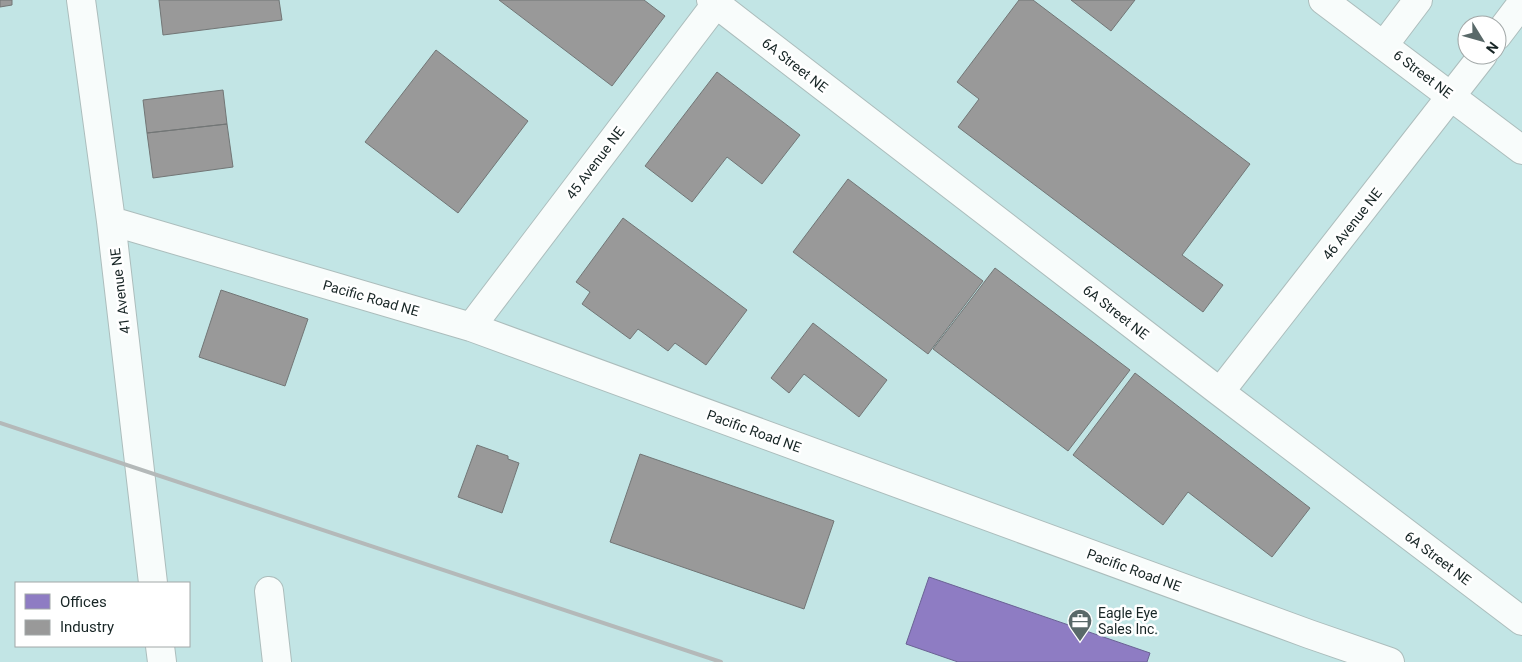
<svg xmlns="http://www.w3.org/2000/svg" width="1522" height="662" font-family="Roboto,sans-serif">
<style>
.built{fill:#c2e5e5;fill-rule:evenodd}
.offices{fill:#8e7cc3;stroke:#6a6294}
.industry{fill:#999;stroke:#727676}
.lines{fill:none;stroke-linecap:round;stroke-linejoin:round}
.minor-casing{stroke:#acbdbc;stroke-width:30}
.minor{stroke:#f8fcfb;stroke-width:28}
.rail{stroke:#b4b9b9;stroke-width:4}
.labels{text-anchor:middle;stroke-width:5;stroke-linejoin:round;paint-order:stroke}
.street-label{font-size:14px;fill:#172525;stroke:#fff}
.poi-label{font-size:14px;fill:#172525;stroke:#fff;text-anchor:start}
</style>
<rect width="100%" height="100%" fill="#d3e8e7"/>
<!-- built -->
<path class="built" d="M0,0H1522V662H0ZM1467,25H1497V55H1467ZM16,583H189V646H16Z"/>
<!-- offices -->
<path class="offices" d="M929,577L1150,653L1147,662H958L906,644Z"/>
<!-- industry -->
<path class="industry" d="M0,0H12V5L0,7Z
M159,0H279L282,20L163,35Z
M499,0H644L665,16L612,86Z
M1019,0H1033L1250,164L1182,255L1223,285L1203,312L958,127L979,99L957,82Z
M1071,0H1135L1111,31Z
M436,50L528,121L458,213L365,142Z
M717,72L800,135L762,184L727,157L692,202L645,166Z
M223,90L227,124L147,133L143,100Z
M227,124L233,167L153,178L147,133Z
M848,179L983,281L928,354L793,252Z
M623,218L747,310L706,365L675,343L668,351L638,329L630,339L582,304L590,292L576,282Z
M995,268L1130,370L1068,451L933,349Z
M221,290L308,319L285,386L199,357Z
M813,323L887,380L859,417L804,374L789,393L771,378Z
M1135,373L1310,508L1272,557L1188,492L1163,525L1073,455Z
M477,445L508,456V459L519,463L502,513L458,497Z
M640,454L834,521L804,609L610,542Z"/>
<g class="lines">
<defs>
<path id="minor" d="M81,0L111,221L153,583
M711,0L1220,392L1522,621
M1323,0L1522,150
M1497,36L1522,3
M1384,45L1418,0
M111,221L471,327L1309,634L1390,662
M471,327L719,0
M1220,392L1483,55
M269,591L277,662
M160,646L162,662"/>
</defs>
<!-- minor casing -->
<use href="#minor" class="minor-casing"/>
<!-- minor -->
<use href="#minor" class="minor"/>
<!-- rail -->
<path class="rail" d="M0,423L721,662"/>
</g>
<!-- icons -->
<defs>
<symbol id="office-pin" viewBox="-11 -11 22 30"><path d="M0 17L-7.5 6A9.5 9.5 0 1 1 7.5 6Z" fill="#596969" stroke="#fff"/><path d="M-6-3h4V-5.5h4V-3h4V5H-6ZM-1-4.5V-3h2v-1.5ZM-6 0V1H6V0Z" fill="#fff"/></symbol>
</defs>
<g fill-rule="evenodd">
<use href="#office-pin" x="1066" y="607" width="28" height="38"/>
</g>
<g class="labels">
<!-- street labels -->
<g class="street-label">
<text transform="translate(795 65) rotate(38)" y="5">6A Street NE</text>
<text transform="translate(1423 74) rotate(37)" y="5">6 Street NE</text>
<text transform="translate(595 163) rotate(-53)" y="5">45 Avenue NE</text>
<text transform="translate(1352 224) rotate(-52)" y="5">46 Avenue NE</text>
<text transform="translate(120 291) rotate(-97)" y="5">41 Avenue NE</text>
<text transform="translate(371 298) rotate(16)" y="5">Pacific Road NE</text>
<text transform="translate(1116 312) rotate(38)" y="5">6A Street NE</text>
<text transform="translate(754 431) rotate(20)" y="5">Pacific Road NE</text>
<text transform="translate(1438 558) rotate(37)" y="5">6A Street NE</text>
<text transform="translate(1134 570) rotate(20)" y="5">Pacific Road NE</text>
</g>
<!-- poi labels -->
<g class="poi-label">
<text x="1098" y="618">Eagle Eye<tspan x="1098" dy="16">Sales Inc.</tspan></text>
</g>
</g>
<!-- legend -->
<rect x="15" y="582" width="175" height="65" fill="#ffffff" stroke="#a2a8a8"/>
<rect x="25" y="594" width="25" height="15" fill="#8e7cc3" stroke="#a2a8a8"/>
<text x="60" y="607" font-size="15" fill="#172525">Offices</text>
<rect x="25" y="620" width="25" height="15" fill="#999999" stroke="#a2a8a8"/>
<text x="60" y="632" font-size="15" fill="#172525">Industry</text>
<!-- north arrow -->
<g transform="translate(1482 40) rotate(127)"><circle r="24" fill="#ffffff" stroke="#a2a8a8"/>
<path d="M0-4L9 19L0 12L-9 19Z" fill="#596969"/>
<text y="-8" font-size="14" font-weight="bold" text-anchor="middle" fill="#172525">N</text>
</g>
</svg>
